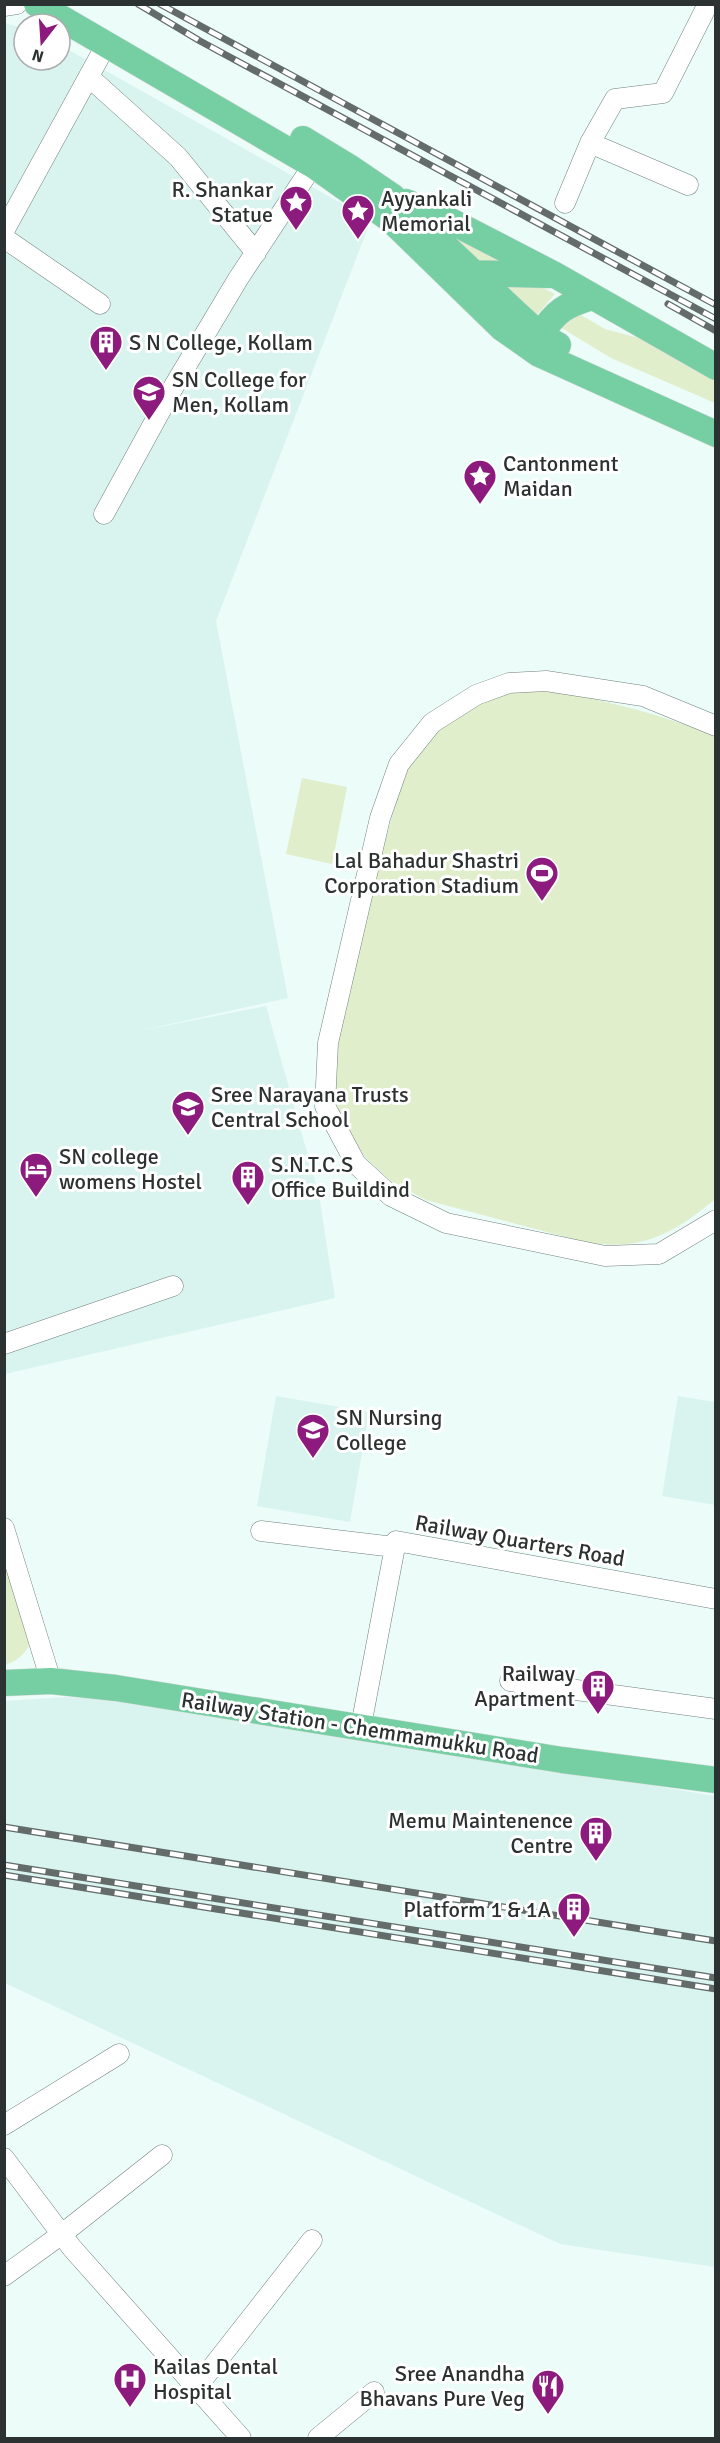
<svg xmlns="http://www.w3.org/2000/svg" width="720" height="2443" font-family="Signika,sans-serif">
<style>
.built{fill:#d9f4ef}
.green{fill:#e1eecc}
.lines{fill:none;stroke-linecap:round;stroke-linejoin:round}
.minor-casing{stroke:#72817e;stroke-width:21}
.major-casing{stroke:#d9dada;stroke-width:27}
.minor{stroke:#fff;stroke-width:20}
.major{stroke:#76cfa3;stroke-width:26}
.rail-casing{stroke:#636c6a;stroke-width:7}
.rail{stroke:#fff;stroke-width:4.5;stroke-dasharray:14;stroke-linecap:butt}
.labels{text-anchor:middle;stroke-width:6;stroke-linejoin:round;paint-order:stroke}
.poi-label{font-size:22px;fill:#2c3231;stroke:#fff;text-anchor:start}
.street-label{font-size:22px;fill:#2c3231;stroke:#fff}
</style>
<rect width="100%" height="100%" fill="#ebfcf9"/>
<!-- built -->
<path class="built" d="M4,23L24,28V60H60V45L371,220L216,621L288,998L139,1031L266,1006L319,1195L335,1298L5,1374Z
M276,1396L369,1412L350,1522L257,1506Z
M678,1396L715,1402V1505L662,1496Z
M67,1697L119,1700L227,1714L715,1796V2267L560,2244L5,1983L4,1701Z"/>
<!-- green -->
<path class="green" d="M439,223L503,261L483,269Z
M530,281L555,294L537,315L505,289L509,283Z
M574,311L605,329L662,344L715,354V403L611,358L555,324Z
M529,690C590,694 657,714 715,735V1199C674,1234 640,1252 585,1242L426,1200L391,1181L366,1158L342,1124L331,1082L328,1043L408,760L451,715L502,694Z
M302,778L347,787L332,864L286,854Z
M4,1556L32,1640C26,1653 18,1661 5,1665Z"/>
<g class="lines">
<defs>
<path id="minor" d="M4,6L17,4
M89,77L178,157L256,253
M590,143L688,185
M565,203L590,143L615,99L663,93L708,4
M4,231L106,45
M4,238L100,304
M104,514L174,386L238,279L313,165
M716,726L643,696L546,681L509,683L476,695L432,723L399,764L380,818L328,1043L325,1106L356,1164L391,1196L446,1223L605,1256L659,1254L716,1220
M4,1344L173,1286
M4,1528L51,1681
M261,1531L394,1547
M510,1681L716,1709
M361,1726L396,1541L716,1599
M4,2125L119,2054
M4,2158L72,2248L241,2438
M4,2276L62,2234L162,2155
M196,2388L312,2240
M318,2438L374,2392"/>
<path id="major" d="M37,4L313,165L391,220L502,328L539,354L716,434
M303,139L349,167L393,197L517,314L540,335L558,345
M406,202L437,214L555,275L716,367
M463,273L549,275
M540,335C556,311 565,305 592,297
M4,1683L51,1681L116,1688L562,1760L716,1780"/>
</defs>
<!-- minor casing -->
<use href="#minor" class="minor-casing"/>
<!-- major casing -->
<use href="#major" class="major-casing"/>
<!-- minor -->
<use href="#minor" class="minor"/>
<!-- major -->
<use href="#major" class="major"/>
<defs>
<path id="rail" d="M138,4L200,41L716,319
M160,4L716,305
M668,304L716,331
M4,1827L716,1941
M4,1865L716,1978
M4,1875L716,1989"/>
</defs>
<!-- rail casing -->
<use href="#rail" class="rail-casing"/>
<!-- rail -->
<use href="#rail" class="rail"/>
</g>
<!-- icons -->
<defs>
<symbol id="sight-pin" viewBox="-11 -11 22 30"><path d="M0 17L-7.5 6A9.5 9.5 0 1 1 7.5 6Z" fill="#8d1b7d" stroke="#fff"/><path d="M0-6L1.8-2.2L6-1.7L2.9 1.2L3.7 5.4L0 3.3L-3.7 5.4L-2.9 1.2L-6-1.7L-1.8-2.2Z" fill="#fff"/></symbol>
<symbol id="building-pin" viewBox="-11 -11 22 30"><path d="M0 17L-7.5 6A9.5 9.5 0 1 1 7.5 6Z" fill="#8d1b7d" stroke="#fff"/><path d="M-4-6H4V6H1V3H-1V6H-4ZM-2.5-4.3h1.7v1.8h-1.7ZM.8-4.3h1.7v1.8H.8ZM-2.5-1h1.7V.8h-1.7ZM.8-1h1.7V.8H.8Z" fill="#fff"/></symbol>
<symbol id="university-pin" viewBox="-11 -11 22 30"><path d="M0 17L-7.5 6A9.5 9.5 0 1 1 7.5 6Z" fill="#8d1b7d" stroke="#fff"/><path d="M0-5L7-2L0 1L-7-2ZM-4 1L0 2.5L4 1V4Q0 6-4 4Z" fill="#fff"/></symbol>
<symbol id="stadium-pin" viewBox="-11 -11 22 30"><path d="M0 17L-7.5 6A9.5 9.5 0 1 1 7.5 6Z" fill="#8d1b7d" stroke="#fff"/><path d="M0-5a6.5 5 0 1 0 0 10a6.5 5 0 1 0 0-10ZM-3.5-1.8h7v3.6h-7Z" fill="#fff"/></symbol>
<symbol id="school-pin" viewBox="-11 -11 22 30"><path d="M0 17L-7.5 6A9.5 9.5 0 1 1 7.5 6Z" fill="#8d1b7d" stroke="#fff"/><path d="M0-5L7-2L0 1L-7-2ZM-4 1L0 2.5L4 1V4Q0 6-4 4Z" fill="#fff"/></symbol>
<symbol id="hotel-pin" viewBox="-11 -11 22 30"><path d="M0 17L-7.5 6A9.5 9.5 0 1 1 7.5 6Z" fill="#8d1b7d" stroke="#fff"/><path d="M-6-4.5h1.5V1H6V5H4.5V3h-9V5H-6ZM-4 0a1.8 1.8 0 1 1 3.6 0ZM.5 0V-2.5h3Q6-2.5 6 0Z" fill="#fff"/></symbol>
<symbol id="hospital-pin" viewBox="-11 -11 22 30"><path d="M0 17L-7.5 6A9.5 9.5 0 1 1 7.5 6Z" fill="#8d1b7d" stroke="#fff"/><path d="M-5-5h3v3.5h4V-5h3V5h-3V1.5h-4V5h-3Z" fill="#fff"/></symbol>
<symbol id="restaurant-pin" viewBox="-11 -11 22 30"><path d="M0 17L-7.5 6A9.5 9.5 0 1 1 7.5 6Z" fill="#8d1b7d" stroke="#fff"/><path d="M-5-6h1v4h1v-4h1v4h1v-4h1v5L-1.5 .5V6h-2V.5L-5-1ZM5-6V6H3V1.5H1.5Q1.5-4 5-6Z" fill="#fff"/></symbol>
</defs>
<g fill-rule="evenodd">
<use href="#sight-pin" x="277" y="183" width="38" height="52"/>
<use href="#sight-pin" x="339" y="192" width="38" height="52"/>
<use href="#building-pin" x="87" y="323" width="38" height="52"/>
<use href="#university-pin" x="130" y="373" width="38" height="52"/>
<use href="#sight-pin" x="461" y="457" width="38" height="52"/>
<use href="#stadium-pin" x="523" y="854" width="38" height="52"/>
<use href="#school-pin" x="169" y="1088" width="38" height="52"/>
<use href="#hotel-pin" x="17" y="1150" width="38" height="52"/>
<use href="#building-pin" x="229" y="1158" width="38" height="52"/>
<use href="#university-pin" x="294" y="1411" width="38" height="52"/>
<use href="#building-pin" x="579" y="1667" width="38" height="52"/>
<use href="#building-pin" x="577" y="1814" width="38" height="52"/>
<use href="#building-pin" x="555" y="1890" width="38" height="52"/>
<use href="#hospital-pin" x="111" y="2360" width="38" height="52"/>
<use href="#restaurant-pin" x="529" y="2367" width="38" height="52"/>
</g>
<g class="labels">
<!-- poi labels -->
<g class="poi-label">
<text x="273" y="197" text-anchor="end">R. Shankar<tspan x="273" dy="25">Statue</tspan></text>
<text x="381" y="206">Ayyankali<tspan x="381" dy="25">Memorial</tspan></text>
<text x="129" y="350">S N College, Kollam</text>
<text x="172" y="387">SN College for<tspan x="172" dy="25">Men, Kollam</tspan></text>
<text x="503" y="471">Cantonment<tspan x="503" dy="25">Maidan</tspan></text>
<text x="519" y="868" text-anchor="end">Lal Bahadur Shastri<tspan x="519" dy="25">Corporation Stadium</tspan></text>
<text x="211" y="1102">Sree Narayana Trusts<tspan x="211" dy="25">Central School</tspan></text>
<text x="59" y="1164">SN college<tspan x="59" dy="25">womens Hostel</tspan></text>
<text x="271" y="1172">S.N.T.C.S<tspan x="271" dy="25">Office Buildind</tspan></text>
<text x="336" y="1425">SN Nursing<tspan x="336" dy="25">College</tspan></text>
<text x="575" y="1681" text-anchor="end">Railway<tspan x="575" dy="25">Apartment</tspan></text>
<text x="573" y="1828" text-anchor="end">Memu Maintenence<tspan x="573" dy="25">Centre</tspan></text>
<text x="551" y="1917" text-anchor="end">Platform 1 &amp; 1A</text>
<text x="153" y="2374">Kailas Dental<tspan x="153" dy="25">Hospital</tspan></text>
<text x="525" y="2381" text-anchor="end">Sree Anandha<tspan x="525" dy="25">Bhavans Pure Veg</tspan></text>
</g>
<!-- street labels -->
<g class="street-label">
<text transform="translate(520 1540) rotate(10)" y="8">Railway Quarters Road</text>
<text transform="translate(360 1727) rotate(9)" y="8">Railway Station - Chemmamukku Road</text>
</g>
</g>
<!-- border -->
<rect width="720" height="2443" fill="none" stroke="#2c3231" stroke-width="12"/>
<!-- north arrow -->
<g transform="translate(42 42) rotate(197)"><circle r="28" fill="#ffffff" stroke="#abadad" stroke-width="1.5"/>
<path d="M0-4.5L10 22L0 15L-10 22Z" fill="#8d1b7d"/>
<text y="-9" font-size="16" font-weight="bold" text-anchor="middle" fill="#2c3231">N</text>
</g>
</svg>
